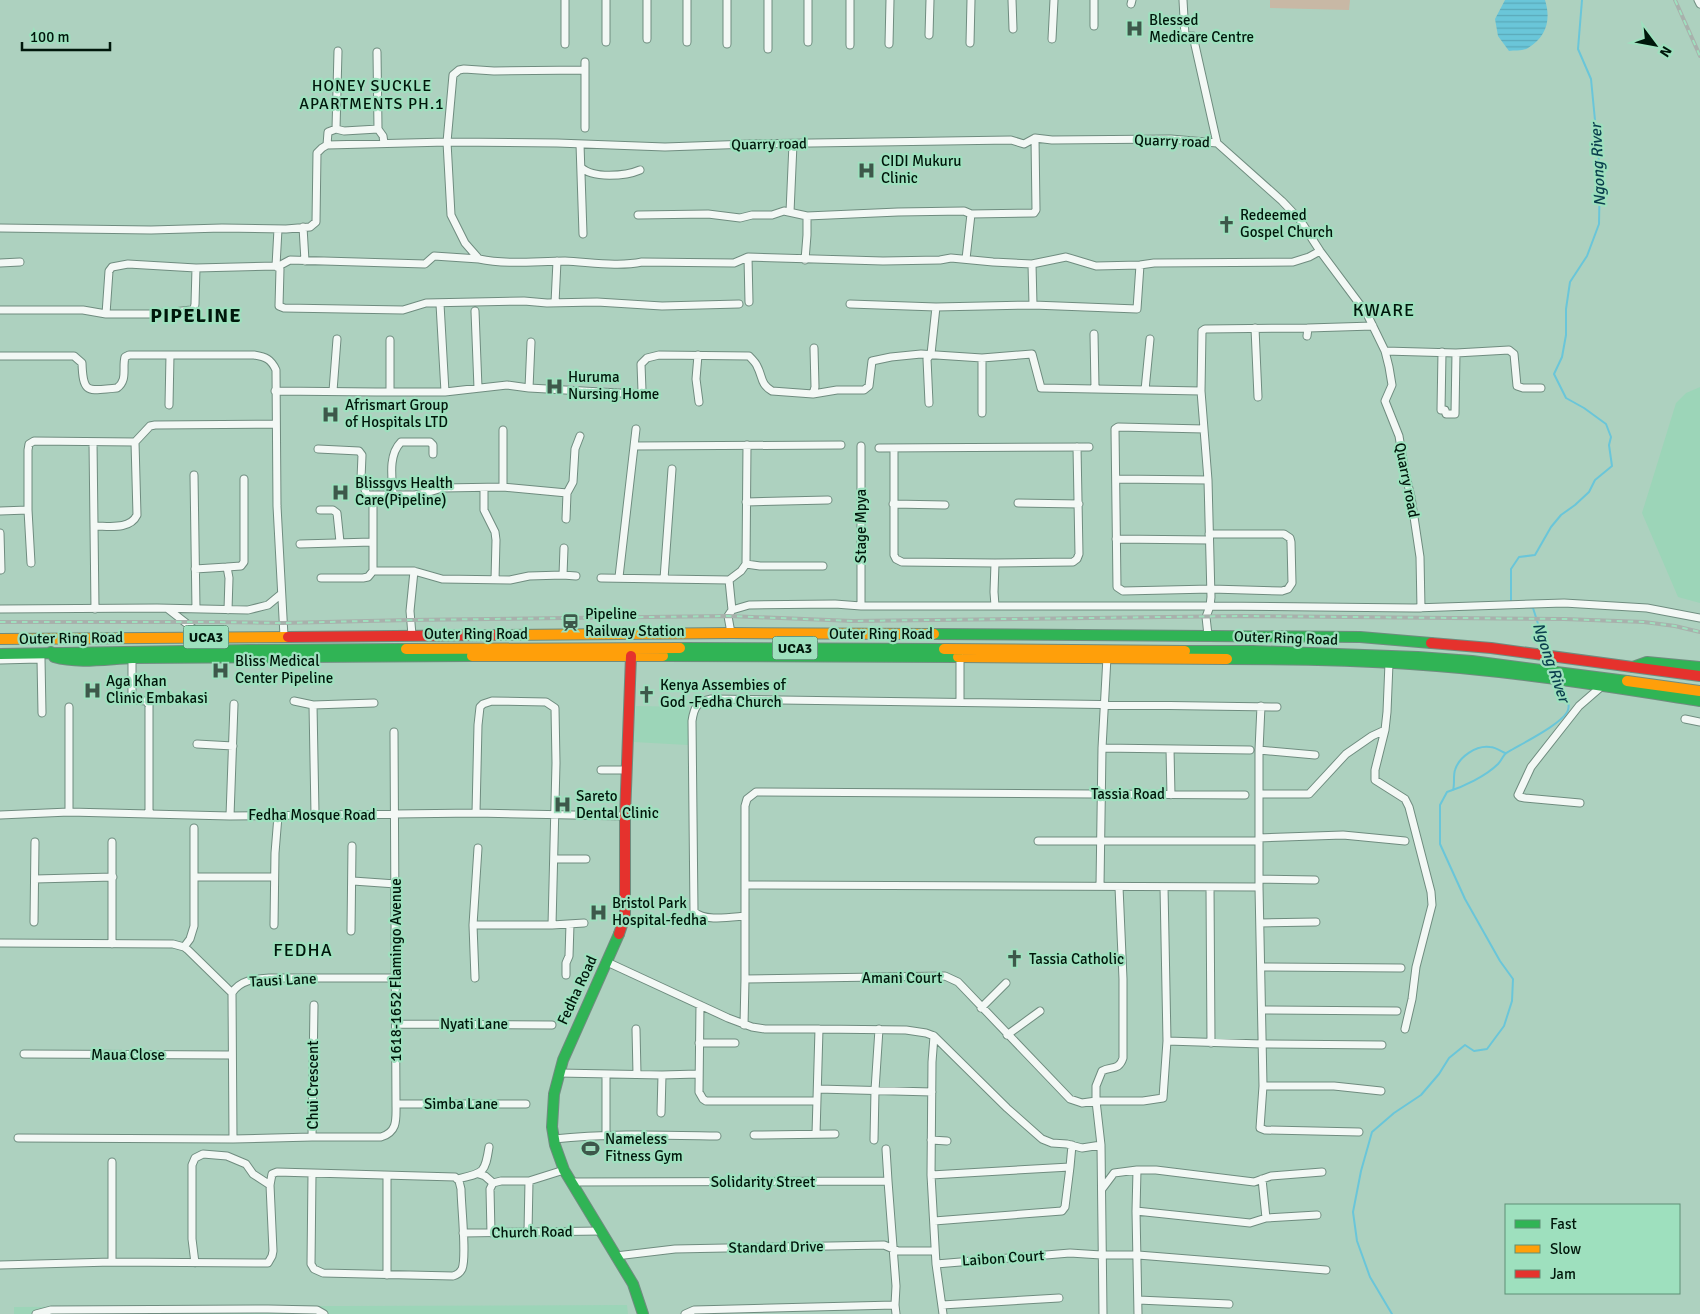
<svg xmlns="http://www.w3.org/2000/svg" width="1700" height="1314" font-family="Signika,sans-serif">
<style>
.built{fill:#9cd5b8}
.grass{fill:#c8b8a5}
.water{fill:url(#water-rules)}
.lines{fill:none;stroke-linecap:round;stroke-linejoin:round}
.stream{stroke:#6ac6d9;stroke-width:2}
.street-casing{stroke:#6f8c7f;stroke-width:9}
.fast-casing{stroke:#6f8c7f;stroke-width:12}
.slow-casing{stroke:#6f8c7f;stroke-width:12}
.jam-casing{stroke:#6f8c7f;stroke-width:12}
.street{stroke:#f3f8f5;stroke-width:7}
.fast{stroke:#30b455;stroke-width:10}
.slow{stroke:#ff9f0a;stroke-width:10}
.jam{stroke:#e5322d;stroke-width:10}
.rail-casing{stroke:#a8b1ac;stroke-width:4}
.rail{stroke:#9ee0be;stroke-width:2;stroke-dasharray:5.5;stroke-linecap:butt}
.labels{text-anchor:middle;stroke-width:4.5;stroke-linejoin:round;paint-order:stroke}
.shield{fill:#9ee0be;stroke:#2f5341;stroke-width:1}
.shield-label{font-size:14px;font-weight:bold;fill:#00170b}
.poi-label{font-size:15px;fill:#00170b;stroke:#9ee0be;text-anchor:start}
.street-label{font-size:15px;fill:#00170b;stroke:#9ee0be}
.neighbourhood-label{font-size:16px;letter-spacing:1px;fill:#00170b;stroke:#9ee0be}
.water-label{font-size:16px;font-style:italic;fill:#093e4d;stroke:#9ee0be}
.quarter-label{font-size:18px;letter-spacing:1px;fill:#00170b;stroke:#9ee0be}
.district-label{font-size:20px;font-weight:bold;letter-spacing:1px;fill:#00170b;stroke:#9ee0be}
</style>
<defs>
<pattern id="water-rules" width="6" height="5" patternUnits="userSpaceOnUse" patternTransform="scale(1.25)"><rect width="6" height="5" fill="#6ac6d9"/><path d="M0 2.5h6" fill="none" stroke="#5aa9b9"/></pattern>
</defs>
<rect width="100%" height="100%" fill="#add1bf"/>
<!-- built -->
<path class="built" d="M1700,387V603L1678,597L1642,513L1676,403L1686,393Z
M636,706L689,707L688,745L634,742Z
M627,1305L628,1314H14V1307Z"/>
<!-- grass -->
<path class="grass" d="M1270,0H1350L1349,10L1270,8Z"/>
<!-- water -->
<path class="water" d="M1505,0H1545C1551,19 1547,37 1528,48C1523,51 1515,50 1509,51L1498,36L1495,19Z"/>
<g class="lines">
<!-- stream -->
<path class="stream" d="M1512,603L1511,602V569L1519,557L1535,555L1551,527L1561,515L1575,505L1589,492L1595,480L1612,466L1609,445L1611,437L1606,424L1584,408L1566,398L1554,374L1562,357L1566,335V309L1570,282L1587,256L1599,224L1600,172L1591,79L1578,49L1582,0
M1529,607L1533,608L1547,652
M1453,790C1455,783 1453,776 1455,770C1459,757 1476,745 1490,747C1495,747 1501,751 1505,753
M1392,1314L1370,1277L1357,1241L1353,1212L1361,1171L1372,1132L1394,1113L1421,1095L1439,1074L1449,1058L1465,1045L1474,1051L1487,1049L1504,1026L1512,1001L1513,979L1500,961L1465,899L1440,844V805L1447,792C1463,787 1486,776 1498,764C1502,760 1503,754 1508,752C1521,744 1564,723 1568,710C1571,701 1563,692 1560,684"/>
<defs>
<path id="street" d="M727,0V44
M808,0V42
M1012,0L1013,29
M1094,0V26
M1183,0L1185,36H1193L1217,143
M1698,0L1700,4
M1131,4L1132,0
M929,35L930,0
M647,39V0
M1052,39L1054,0
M606,42V0
M687,42V0
M970,43L971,0
M565,44V0
M889,44L890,0
M850,45V0
M768,49V0
M377,52L378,129L383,136L384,143
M585,70L494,71L464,69L459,70L453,75L447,142L451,215L465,243L479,259C507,265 537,261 565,261C589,262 618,267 642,262L734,263L748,257L883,261L940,260L951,258L993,262L1032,264L1066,257L1096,266L1140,265L1154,263L1293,262L1309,257L1320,251
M585,128V62
M336,129L344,131L378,129
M580,144L583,234
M327,145L328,132L336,129L338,51
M581,167C592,179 626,176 640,170
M790,212L793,144
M638,215L708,214L740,218L752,215H772L784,211L807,216L898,212L964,211L971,214L1034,213L1036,210L1035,138
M303,227L305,261
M0,228L151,230L222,228L286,229L310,227L316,222L317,153L322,148L327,145L447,142L557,143L665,147L750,144L1011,140L1024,144L1035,138L1052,140L1171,139L1217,143L1282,201L1300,220L1320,251L1367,314L1385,351L1389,367L1392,385L1385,401L1399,436L1405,472L1411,497L1420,557L1421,608
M748,257L749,302
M966,259L971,214
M805,260L807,235V216
M0,263L20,262
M1032,264L1033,305
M276,266L278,229
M277,267L290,260L425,264L434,256L479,259
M555,303L557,261
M440,304L445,392
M850,304L936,307L1033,305L1137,309L1140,265
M0,310H83L106,314H156L191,310L194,309L195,304L196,268
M475,311L478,388
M106,314L109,271L112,267L128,264L196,268L276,266L280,269L279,306L284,308L403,310L426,303L524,301L547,303L597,302L662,306L739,304
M1255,328L1258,397
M1094,334L1095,388
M1307,336L1308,328
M390,340V392
M1385,351L1456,353
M1442,352L1441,410H1445L1446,414H1455L1456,353L1509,350L1514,354L1517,386L1523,388H1541
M698,355L696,379L699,402
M0,356H74L82,363C83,396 89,390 117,388C128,380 122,368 125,357L129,355H254C266,357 271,359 276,370L277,506L284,636
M982,358V413
M529,388L531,342
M1145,390L1150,339
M275,391L376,392H445L507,385L529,388L637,394L642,391L641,364L647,358L659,355L749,356C752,359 756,363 757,366C763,377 760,384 772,391L813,394L837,390H864L869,386L872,361L891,357L921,354L982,358L1032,354L1041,388L1201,391L1202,331L1205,329L1308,328L1373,326
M333,391L337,339
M1201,391L1208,480L1211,597L1210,606L1206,617L1208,635
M813,394L815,387L814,348
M929,403L927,359L931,354L936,307
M169,405L170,355
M1204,429L1118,427L1115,429L1117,587L1123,591L1211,589L1282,591L1288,589L1292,583L1291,542L1290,538L1284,534H1209
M503,430V487
M93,442L95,609
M634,446L841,445
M879,448L1089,447
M894,448V555L896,559L902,562L995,563L1073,562L1077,559L1079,554L1077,447
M318,449L359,451L362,455L361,479L367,495H415L426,493L442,488L503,487L567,493
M194,475L196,609
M1116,479L1208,480
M484,488V510L495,532L496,540L495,580
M393,494C392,478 388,455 401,442H430L433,445V454
M367,495L371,500L373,506V571
M746,502L828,500
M1018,503L1079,504
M893,504L945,505
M320,510H333L337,513L340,542
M0,511L28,510
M566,519L567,493L573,482L575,449L580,436
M95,526C109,526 130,530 137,515L135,442
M0,533L1,570
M1116,539L1209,540
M300,544L372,542
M31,563L28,510V450L29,444L34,441L135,442L150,426L155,425L276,424
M746,564L760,566H823
M227,567L241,566L244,562V479
M195,569L227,567L229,578L228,610
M563,575L576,576
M619,577L636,429
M321,578H363L368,577L373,571H414L442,579L510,580L529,576L563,575L564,548
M601,578L729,580
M664,579L672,469
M861,606V446
M995,606L994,592L995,563
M0,609L157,608L248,610L268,605L280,595
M168,609L204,637
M732,610L749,605L835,604L861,606H1210L1414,608L1564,603L1647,608L1700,618
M731,633L728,616L732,610L729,580L741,571L746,564L747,445
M412,635L410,611L414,571
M132,658V697L134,700L146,701L149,705V813
M41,659L42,713
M0,660L39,659
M294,701L313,705
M960,702V657
M1261,706L1259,750V887L1263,1086L1260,1128L1265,1130L1359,1132
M1685,719L1700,722
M1385,730L1375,770V780L1405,799L1409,807L1431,892L1432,905L1416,967L1412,999L1405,1029
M197,744L233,746
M1102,748L1250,750
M1170,749L1171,795
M1259,750L1315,755
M601,770H626
M1259,794H1309L1346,754L1372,736L1385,730L1387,712L1389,663
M1580,803L1525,798L1520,797L1518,795L1531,767L1579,706L1602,686
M69,812V707
M476,813L478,725L480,707L483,704L492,701L546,702L555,708L556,763L552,925
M315,814L313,705L374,703
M0,815L69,812L230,816L476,813L625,816
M230,816L234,704
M1259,838L1343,835L1405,841
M1038,841H1259
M554,859H586
M195,877H274
M35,879L113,877
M1259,879L1315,880
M353,881L396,884
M746,885L1259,887
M1100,886L1102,748L1107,657
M1210,887L1211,1043
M745,916C732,917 702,922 694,911L692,721C694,707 697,702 711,699L1277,707
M34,922L35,842
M1260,923L1316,922
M274,925L275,853L278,816
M473,925H552L584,923
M351,931L352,846
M0,943L173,944L184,947L188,950L232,993
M112,944V842
M184,947L190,939L194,926V828
M607,962L728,1018L752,1027L765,1029H819L906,1030L926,1033L934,1036L932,1062L931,1175L936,1264L943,1314
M1261,967L1401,968
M566,975V963L569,956L570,924
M475,978L473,925L478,848
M745,979L945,976L958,982L1070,1099L1082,1103L1096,1101H1143L1163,1098L1167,1041L1164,887
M314,1005L312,1137H381C398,1132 396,1119 396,1104L394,732
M700,1005L699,1092L703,1099L706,1101H817
M981,1008L1006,983
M1262,1010L1397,1011
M396,1024L552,1025
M744,1025L745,979V806L747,799L756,792L1245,795
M636,1029L637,1074
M1007,1035L1040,1011
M934,1036L1007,1108L1042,1139L1052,1143L1067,1144L1082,1148L1101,1145
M1167,1041L1262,1044L1382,1045
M699,1043H735
M24,1054L231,1055
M559,1073L662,1075L698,1074
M606,1074V1136
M1263,1086H1334L1381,1091
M818,1089L932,1092
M396,1104H526
M661,1113L662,1075
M816,1134L819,1029
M754,1135L835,1134
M18,1138L233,1139L312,1137
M233,1139L232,993C240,980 254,979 269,978H395
M554,1139C608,1133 663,1135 717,1136
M874,1140L875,1090L879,1029
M931,1140L947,1141
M886,1149L888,1181
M1137,1170L1136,1211L1138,1314
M479,1174L485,1176L493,1183
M931,1175L1070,1167L1072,1145
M457,1179C483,1173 485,1174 489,1147
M1262,1179L1266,1218
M571,1182L888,1181L896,1286L895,1305L694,1310L685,1314
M1102,1189L1114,1173L1137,1170H1156L1254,1182L1271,1176L1322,1172
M1136,1211L1250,1223L1266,1218L1317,1215
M934,1221L1062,1211L1065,1207L1070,1167
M528,1232L529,1181
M463,1233L601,1231
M491,1233L490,1189L493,1183L501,1181H529L564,1170
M616,1256L675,1249L884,1245L898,1251H935
M112,1262V1162
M195,1263L192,1239V1165L195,1158L203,1154L227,1156L246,1164L253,1174L270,1185
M936,1264L1070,1253L1101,1255H1138L1326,1270
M0,1265L112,1262L268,1263L272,1256L273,1251L270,1185L272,1174L277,1172L455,1177L459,1181L461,1189C461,1204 467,1257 462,1269C460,1273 457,1275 453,1276L323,1273L314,1269L311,1264L312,1174
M387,1275V1176
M1138,1300L1229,1304
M895,1305L896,1314
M942,1305L1059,1298
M36,1314L51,1310L268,1309L317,1310L324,1314
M1103,1314L1101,1145L1096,1101V1086L1102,1071C1111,1066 1119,1071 1123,1058V979L1119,887"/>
<path id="fast" d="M934,634L1360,637L1431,643
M680,648L944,649
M1185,651H1253L1418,657L1472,661L1627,681
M51,652L54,657C78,664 107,659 132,658L472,656
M0,654L249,650L406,649
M663,656L958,657
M1227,659C1288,659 1349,660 1410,664C1507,670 1604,686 1700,701
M1633,667L1647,662L1700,667
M619,934L563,1060L554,1094L552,1127L555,1145L564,1170L633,1284L643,1314"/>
<path id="slow" d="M503,635L731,633L934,634
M0,639L288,637
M406,649L680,648
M944,649L1185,651
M472,656H663
M958,657L1227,659
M1627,681L1700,691"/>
<path id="jam" d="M288,637L503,635
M1431,643L1491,648L1700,676
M619,934L625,916V816L631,656"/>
</defs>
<!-- street casing -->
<use href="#street" class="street-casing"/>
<!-- fast casing -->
<use href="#fast" class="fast-casing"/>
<!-- slow casing -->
<use href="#slow" class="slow-casing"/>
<!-- jam casing -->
<use href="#jam" class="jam-casing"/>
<!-- street -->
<use href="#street" class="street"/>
<!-- fast -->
<use href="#fast" class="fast"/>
<!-- slow -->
<use href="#slow" class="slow"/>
<!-- jam -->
<use href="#jam" class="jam"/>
<defs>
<path id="rail" d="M1675,0L1700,56
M0,622H217L282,623L410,620L728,616L853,621L1242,616L1564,619L1644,622L1675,626L1700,632"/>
</defs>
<!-- rail casing -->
<use href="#rail" class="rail-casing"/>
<!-- rail -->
<use href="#rail" class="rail"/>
</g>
<!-- icons -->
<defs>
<symbol id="hospital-bare" viewBox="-9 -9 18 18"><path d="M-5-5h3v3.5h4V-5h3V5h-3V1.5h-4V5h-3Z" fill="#3d584a" stroke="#9ee0be" stroke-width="2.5" paint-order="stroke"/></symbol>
<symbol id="church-bare" viewBox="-9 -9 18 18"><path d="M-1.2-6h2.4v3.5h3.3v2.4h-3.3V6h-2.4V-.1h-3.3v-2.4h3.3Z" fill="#3d584a" stroke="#9ee0be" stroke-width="2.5" paint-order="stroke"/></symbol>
<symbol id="station-bare" viewBox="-9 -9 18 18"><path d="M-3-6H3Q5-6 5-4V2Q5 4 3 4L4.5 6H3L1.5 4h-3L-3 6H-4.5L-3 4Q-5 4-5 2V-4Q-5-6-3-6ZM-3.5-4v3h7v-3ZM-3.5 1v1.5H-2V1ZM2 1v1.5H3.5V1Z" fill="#3d584a" stroke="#9ee0be" stroke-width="2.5" paint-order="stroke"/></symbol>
<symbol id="stadium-bare" viewBox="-9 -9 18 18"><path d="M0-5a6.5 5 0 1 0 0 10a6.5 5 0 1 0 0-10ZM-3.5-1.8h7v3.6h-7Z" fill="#3d584a" stroke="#9ee0be" stroke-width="2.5" paint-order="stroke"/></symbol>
</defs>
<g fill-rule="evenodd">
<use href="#hospital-bare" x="1122" y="16" width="25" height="25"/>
<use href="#hospital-bare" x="854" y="158" width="25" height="25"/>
<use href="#church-bare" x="1214" y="212" width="25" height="25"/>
<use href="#hospital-bare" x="542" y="374" width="25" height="25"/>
<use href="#hospital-bare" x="318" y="402" width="25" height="25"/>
<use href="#hospital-bare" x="328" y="480" width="25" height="25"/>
<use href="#station-bare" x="558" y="610" width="25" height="25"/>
<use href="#hospital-bare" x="208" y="658" width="25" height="25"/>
<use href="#hospital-bare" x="80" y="678" width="25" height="25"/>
<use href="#church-bare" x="634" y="682" width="25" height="25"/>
<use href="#hospital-bare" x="550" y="792" width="25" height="25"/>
<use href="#hospital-bare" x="586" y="900" width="25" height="25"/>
<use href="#church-bare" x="1002" y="946" width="25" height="25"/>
<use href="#stadium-bare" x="578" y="1136" width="25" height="25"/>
</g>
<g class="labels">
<!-- shield labels -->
<g class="shield">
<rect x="183.5" y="625.5" width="45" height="23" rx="4"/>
<rect x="772.5" y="636.5" width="45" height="23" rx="4"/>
</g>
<g class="shield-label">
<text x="206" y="642">UCA3</text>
<text x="795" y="653">UCA3</text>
</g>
<!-- poi labels -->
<g class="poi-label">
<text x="1149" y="25">Blessed<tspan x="1149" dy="17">Medicare Centre</tspan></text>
<text x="881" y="166">CIDI Mukuru<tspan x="881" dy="17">Clinic</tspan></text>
<text x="1240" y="220">Redeemed<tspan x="1240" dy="17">Gospel Church</tspan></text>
<text x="568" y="382">Huruma<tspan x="568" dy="17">Nursing Home</tspan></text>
<text x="345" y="410">Afrismart Group<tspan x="345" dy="17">of Hospitals LTD</tspan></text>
<text x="355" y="488">Blissgvs Health<tspan x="355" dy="17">Care(Pipeline)</tspan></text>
<text x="585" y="619">Pipeline<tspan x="585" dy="17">Railway Station</tspan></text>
<text x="235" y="666">Bliss Medical<tspan x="235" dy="17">Center Pipeline</tspan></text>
<text x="106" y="686">Aga Khan<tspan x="106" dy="17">Clinic Embakasi</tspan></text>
<text x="660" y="690">Kenya Assembies of<tspan x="660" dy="17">God -Fedha Church</tspan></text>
<text x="576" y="801">Sareto<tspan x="576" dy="17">Dental Clinic</tspan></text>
<text x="612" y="908">Bristol Park<tspan x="612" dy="17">Hospital-fedha</tspan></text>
<text x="1029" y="964">Tassia Catholic</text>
<text x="605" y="1144">Nameless<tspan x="605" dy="17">Fitness Gym</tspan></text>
</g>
<!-- street labels -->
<g class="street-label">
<text transform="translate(1172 141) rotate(2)" y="5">Quarry road</text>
<text transform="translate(769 144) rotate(-1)" y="5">Quarry road</text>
<text transform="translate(1407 480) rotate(79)" y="5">Quarry road</text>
<text transform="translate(861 526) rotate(-90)" y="5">Stage Mpya</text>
<text x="476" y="639">Outer Ring Road</text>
<text x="881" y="639">Outer Ring Road</text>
<text transform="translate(71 638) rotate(-1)" y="5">Outer Ring Road</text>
<text transform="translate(1286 638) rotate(2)" y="5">Outer Ring Road</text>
<text x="1128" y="799">Tassia Road</text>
<text x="312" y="820">Fedha Mosque Road</text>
<text transform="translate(396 970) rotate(-90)" y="5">1618-1652 Flamingo Avenue</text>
<text x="902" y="983">Amani Court</text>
<text transform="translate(283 980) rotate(-3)" y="5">Tausi Lane</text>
<text transform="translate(577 990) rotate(-65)" y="5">Fedha Road</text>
<text x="474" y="1029">Nyati Lane</text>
<text x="128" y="1060">Maua Close</text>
<text transform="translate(313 1085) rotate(-90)" y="5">Chui Crescent</text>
<text x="461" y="1109">Simba Lane</text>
<text x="763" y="1187">Solidarity Street</text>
<text transform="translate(532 1232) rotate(-1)" y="5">Church Road</text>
<text transform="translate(776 1247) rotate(-1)" y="5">Standard Drive</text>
<text transform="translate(1003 1258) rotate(-4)" y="5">Laibon Court</text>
</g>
<!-- neighbourhood labels -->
<g class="neighbourhood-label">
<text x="372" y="91">HONEY SUCKLE<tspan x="372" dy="18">APARTMENTS PH.1</tspan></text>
</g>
<!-- water labels -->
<g class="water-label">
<text transform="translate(1597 165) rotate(-93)" y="6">Ngong River</text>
<text transform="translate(1552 662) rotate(71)" y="6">Ngong River</text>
</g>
<!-- quarter labels -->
<g class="quarter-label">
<text x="1384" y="316">KWARE</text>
<text x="303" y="956">FEDHA</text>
</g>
<!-- district labels -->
<g class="district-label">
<text x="196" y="322">PIPELINE</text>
</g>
</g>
<!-- legend -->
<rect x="1505" y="1204" width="175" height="90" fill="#9ee0be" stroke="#5f9076"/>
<rect x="1515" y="1220" width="25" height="8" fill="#30b455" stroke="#5f9076"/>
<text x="1550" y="1229" font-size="15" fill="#00170b">Fast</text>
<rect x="1515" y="1245" width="25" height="8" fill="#ff9f0a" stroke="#5f9076"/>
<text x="1550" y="1254" font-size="15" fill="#00170b">Slow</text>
<rect x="1515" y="1270" width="25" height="8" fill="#e5322d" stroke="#5f9076"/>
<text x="1550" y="1279" font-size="15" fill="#00170b">Jam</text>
<!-- north arrow -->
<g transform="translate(1655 45) rotate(122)" stroke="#9ee0be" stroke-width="4" paint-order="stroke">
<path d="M0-4L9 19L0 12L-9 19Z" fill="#00170b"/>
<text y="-8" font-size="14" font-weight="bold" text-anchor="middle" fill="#00170b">N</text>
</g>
<!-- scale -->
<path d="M22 42v8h88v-8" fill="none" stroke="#00170b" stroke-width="2.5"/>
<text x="30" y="42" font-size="15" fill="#00170b" stroke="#9ee0be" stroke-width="4" paint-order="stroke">100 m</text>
</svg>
